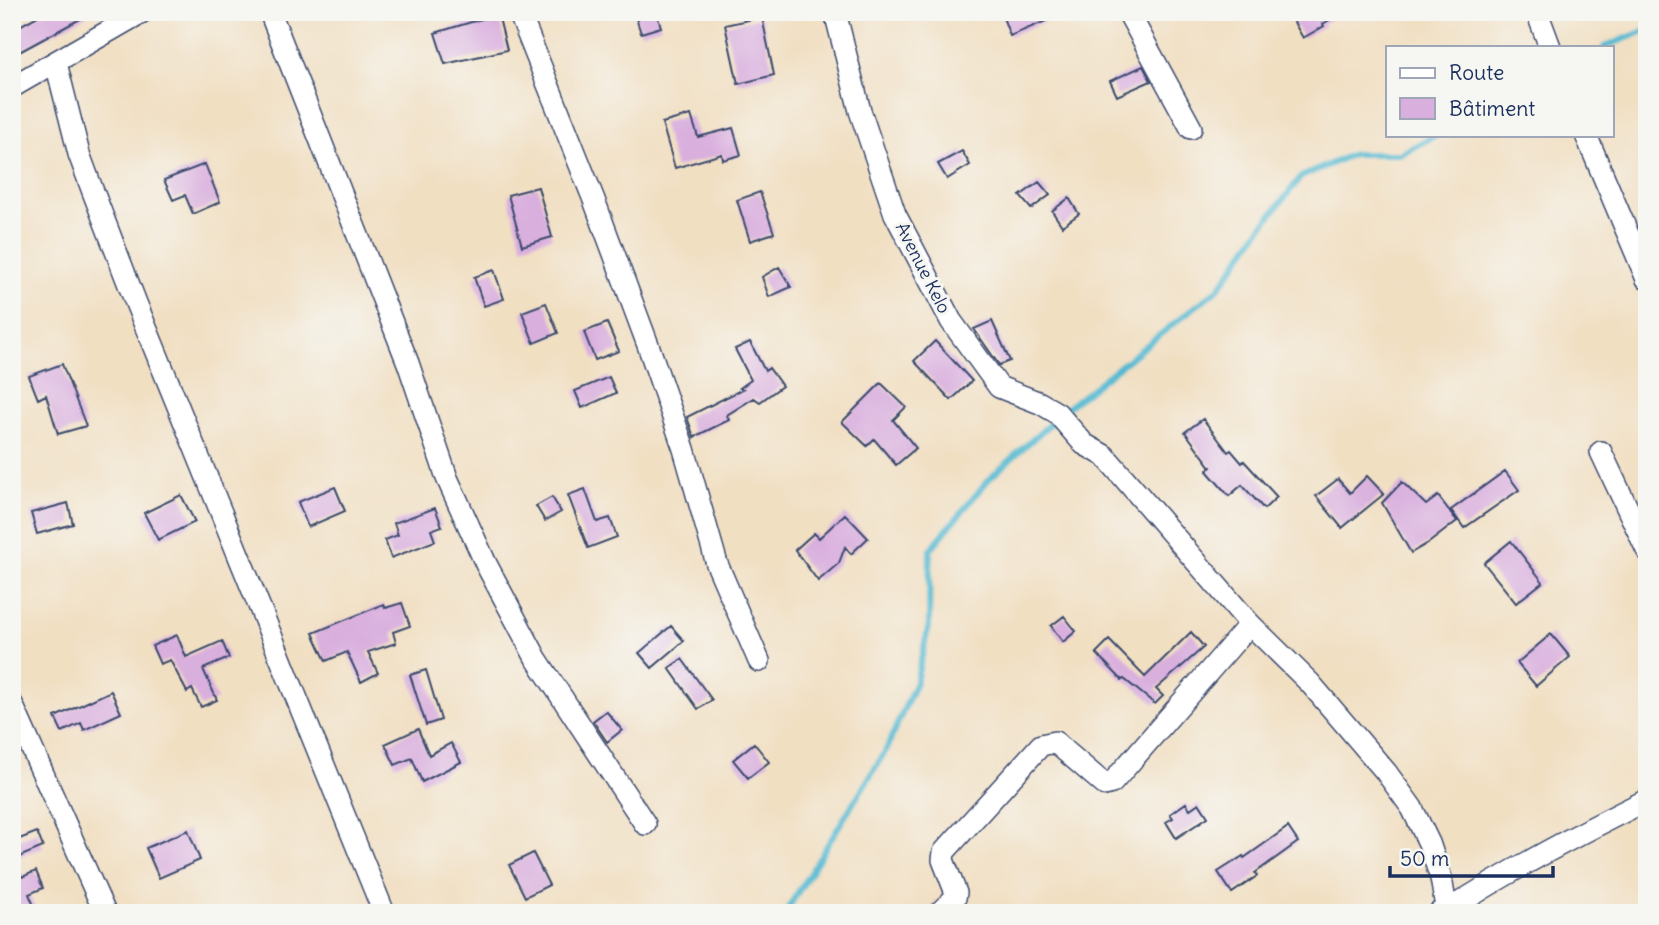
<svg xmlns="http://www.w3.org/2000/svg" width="1659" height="925" font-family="Delius,sans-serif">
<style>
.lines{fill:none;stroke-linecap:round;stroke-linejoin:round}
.stream{stroke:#53b9d1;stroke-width:6}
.building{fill:#d9afde}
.minor-casing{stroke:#3b496d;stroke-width:24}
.minor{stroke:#fff;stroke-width:21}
.labels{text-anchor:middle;stroke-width:6;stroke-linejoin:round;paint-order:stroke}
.street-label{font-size:18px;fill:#1b2f5e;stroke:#f6f6f2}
</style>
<rect width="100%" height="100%" fill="#f6f6f2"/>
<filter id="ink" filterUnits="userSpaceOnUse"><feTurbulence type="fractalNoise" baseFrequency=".0143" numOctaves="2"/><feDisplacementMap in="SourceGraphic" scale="14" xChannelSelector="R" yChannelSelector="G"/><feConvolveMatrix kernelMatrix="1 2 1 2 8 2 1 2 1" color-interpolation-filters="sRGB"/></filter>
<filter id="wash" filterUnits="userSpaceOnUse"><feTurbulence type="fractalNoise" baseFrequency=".00686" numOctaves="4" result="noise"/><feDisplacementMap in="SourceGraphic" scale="28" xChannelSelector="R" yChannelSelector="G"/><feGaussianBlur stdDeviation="1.57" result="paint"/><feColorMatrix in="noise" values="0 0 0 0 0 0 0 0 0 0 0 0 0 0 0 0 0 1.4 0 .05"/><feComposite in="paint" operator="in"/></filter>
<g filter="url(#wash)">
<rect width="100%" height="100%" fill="#f1dfc2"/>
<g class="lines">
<!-- stream -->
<path class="stream" d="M1604,47L1647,30
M1063,411L1219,288L1263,225L1301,177L1353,154H1400L1436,135
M785,913L885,752L916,682L929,625L930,550L989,479L1053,421"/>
</g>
<g id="blocks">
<!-- building -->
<path class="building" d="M45,12H93L12,56V30Z
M634,12H656L661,27L641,33Z
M1001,12H1065V13L1010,36Z
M1288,12H1342L1323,24L1324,26L1303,38Z
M498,14L507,50L445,64L435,33Z
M762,17L774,75L738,84L725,25Z
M1143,66L1151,81L1117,96L1110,81Z
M691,115L698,137L733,128L741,155L723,160L722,154L675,168L662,123Z
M962,151L970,165L947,179L938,164Z
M205,164L220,202L193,214L185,195L173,200L164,180Z
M1039,182L1050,195L1031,209L1020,196Z
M538,187L552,237L522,246L508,195Z
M760,192L774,233L750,241L737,200Z
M1069,198L1079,214L1062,226L1052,211Z
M779,267L791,287L769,297L762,277Z
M494,270L504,299L484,306L474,277Z
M546,303L558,333L534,343L522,312Z
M992,321L1010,361L999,365L974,329Z
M607,323L619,351L595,360L584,332Z
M935,341L972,381L951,400L914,361Z
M750,342L765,371L769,368L782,386L760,402L754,398L727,415L729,420L694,437L687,417L743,389L740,388L751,380L735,349Z
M62,364L86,426L58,434L46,395L38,399L29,376Z
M609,377L616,393L582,408L575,391Z
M881,383L906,407L893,420L916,448L896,465L874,439L867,446L842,422Z
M1203,419L1228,452L1231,450L1242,463L1244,461L1277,497L1264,509L1242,485L1229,496L1207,471L1211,467L1185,432Z
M1505,471L1519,490L1464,528L1451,510Z
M1367,476L1384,494L1342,528L1316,496L1338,479L1350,493Z
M1402,482L1426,505L1438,496L1457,521L1430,542L1411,553L1382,503Z
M335,487L345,511L308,527L298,502Z
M585,489L597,522L610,518L617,537L588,548L568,495Z
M181,495L195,522L158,540L144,513Z
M552,497L561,512L545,521L536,506Z
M68,503L73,524L37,534L31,513Z
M435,508L442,526L431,530L435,541L391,558L385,540L398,535L394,523Z
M845,514L868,538L851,554L845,547L839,563L818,581L795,550L814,533L819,538Z
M1511,541L1543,582L1516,603L1484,563Z
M402,603L410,626L393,632L396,643L368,652L378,673L361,682L347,652L326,661L313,633L384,604L385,608Z
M1064,616L1076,631L1063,642L1051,626Z
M671,626L684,641L652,668L639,653Z
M1191,632L1204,647L1156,689L1163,696L1155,704L1124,679L1122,680L1096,653L1109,640L1145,677Z
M1551,634L1570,657L1536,686L1517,663Z
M177,635L186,657L222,641L229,658L203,669L217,700L201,707L192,689L187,692L170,660L160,664L152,646Z
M682,659L712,700L698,709L669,668Z
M426,670L441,720L426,725L410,675Z
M111,691L121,713L84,730L81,723L62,732L55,717Z
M606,711L622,730L607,742L593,721Z
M418,729L429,755L451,743L461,762L422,782L412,758L395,765L385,744Z
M754,743L769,762L748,778L733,760Z
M1186,803L1190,809L1199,803L1208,817L1176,838L1166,822L1173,818L1170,814Z
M1288,827L1298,842L1255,873L1257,876L1232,893L1218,872L1243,856L1244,858Z
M188,830L200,860L159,878L146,848Z
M37,832L43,847L14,859L22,877L36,871L43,888L29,894L37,913H12V842Z
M533,853L549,885L525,897L509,865Z"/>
</g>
</g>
<g filter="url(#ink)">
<use href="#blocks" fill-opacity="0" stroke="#3b496d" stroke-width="2"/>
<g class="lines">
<defs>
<path id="minor" d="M270,12L408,363L447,478L486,564L536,658L645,824
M519,12L594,200L648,345L684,449L717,564L759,661
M835,12L860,111L895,214L951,321L999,387L1040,403L1057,413L1084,444L1105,456L1250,624L1310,683L1386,772L1412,808L1429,843L1441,878L1447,913
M1128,12L1191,128
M1537,12L1550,47
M56,63L79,154L92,189L136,303L384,913
M12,87L142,12
M1586,135L1647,279
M1601,452L1647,550
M12,704L105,913
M939,913L955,898L956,893L943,860L944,852L1041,745L1055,742L1105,785L1112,783L1250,624
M1439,913L1447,911C1511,869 1578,834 1647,800"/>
</defs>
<!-- minor casing -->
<use href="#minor" class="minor-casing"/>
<!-- minor -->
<use href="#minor" class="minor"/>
</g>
</g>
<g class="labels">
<!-- street labels -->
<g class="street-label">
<text transform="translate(923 268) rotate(63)" y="6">Avenue Kelo</text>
</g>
</g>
<!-- margin -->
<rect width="1659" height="925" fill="none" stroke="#f6f6f2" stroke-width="42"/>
<!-- legend -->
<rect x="1386" y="46" width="228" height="91" fill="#f6f6f2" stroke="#9ea6b7" stroke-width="2"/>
<rect x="1400" y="68" width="35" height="10" fill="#ffffff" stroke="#9ea6b7" stroke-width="2"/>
<text x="1449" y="80" font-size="21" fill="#1b2f5e">Route</text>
<rect x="1400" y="98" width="35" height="21" fill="#d9afde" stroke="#9ea6b7" stroke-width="2"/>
<text x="1449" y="116" font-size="21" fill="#1b2f5e">Bâtiment</text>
<!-- scale -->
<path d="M1390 866v10h163v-10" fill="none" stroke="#1b2f5e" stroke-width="3.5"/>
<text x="1400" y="866" font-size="21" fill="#1b2f5e" stroke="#f6f6f2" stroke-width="5" paint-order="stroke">50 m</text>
</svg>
